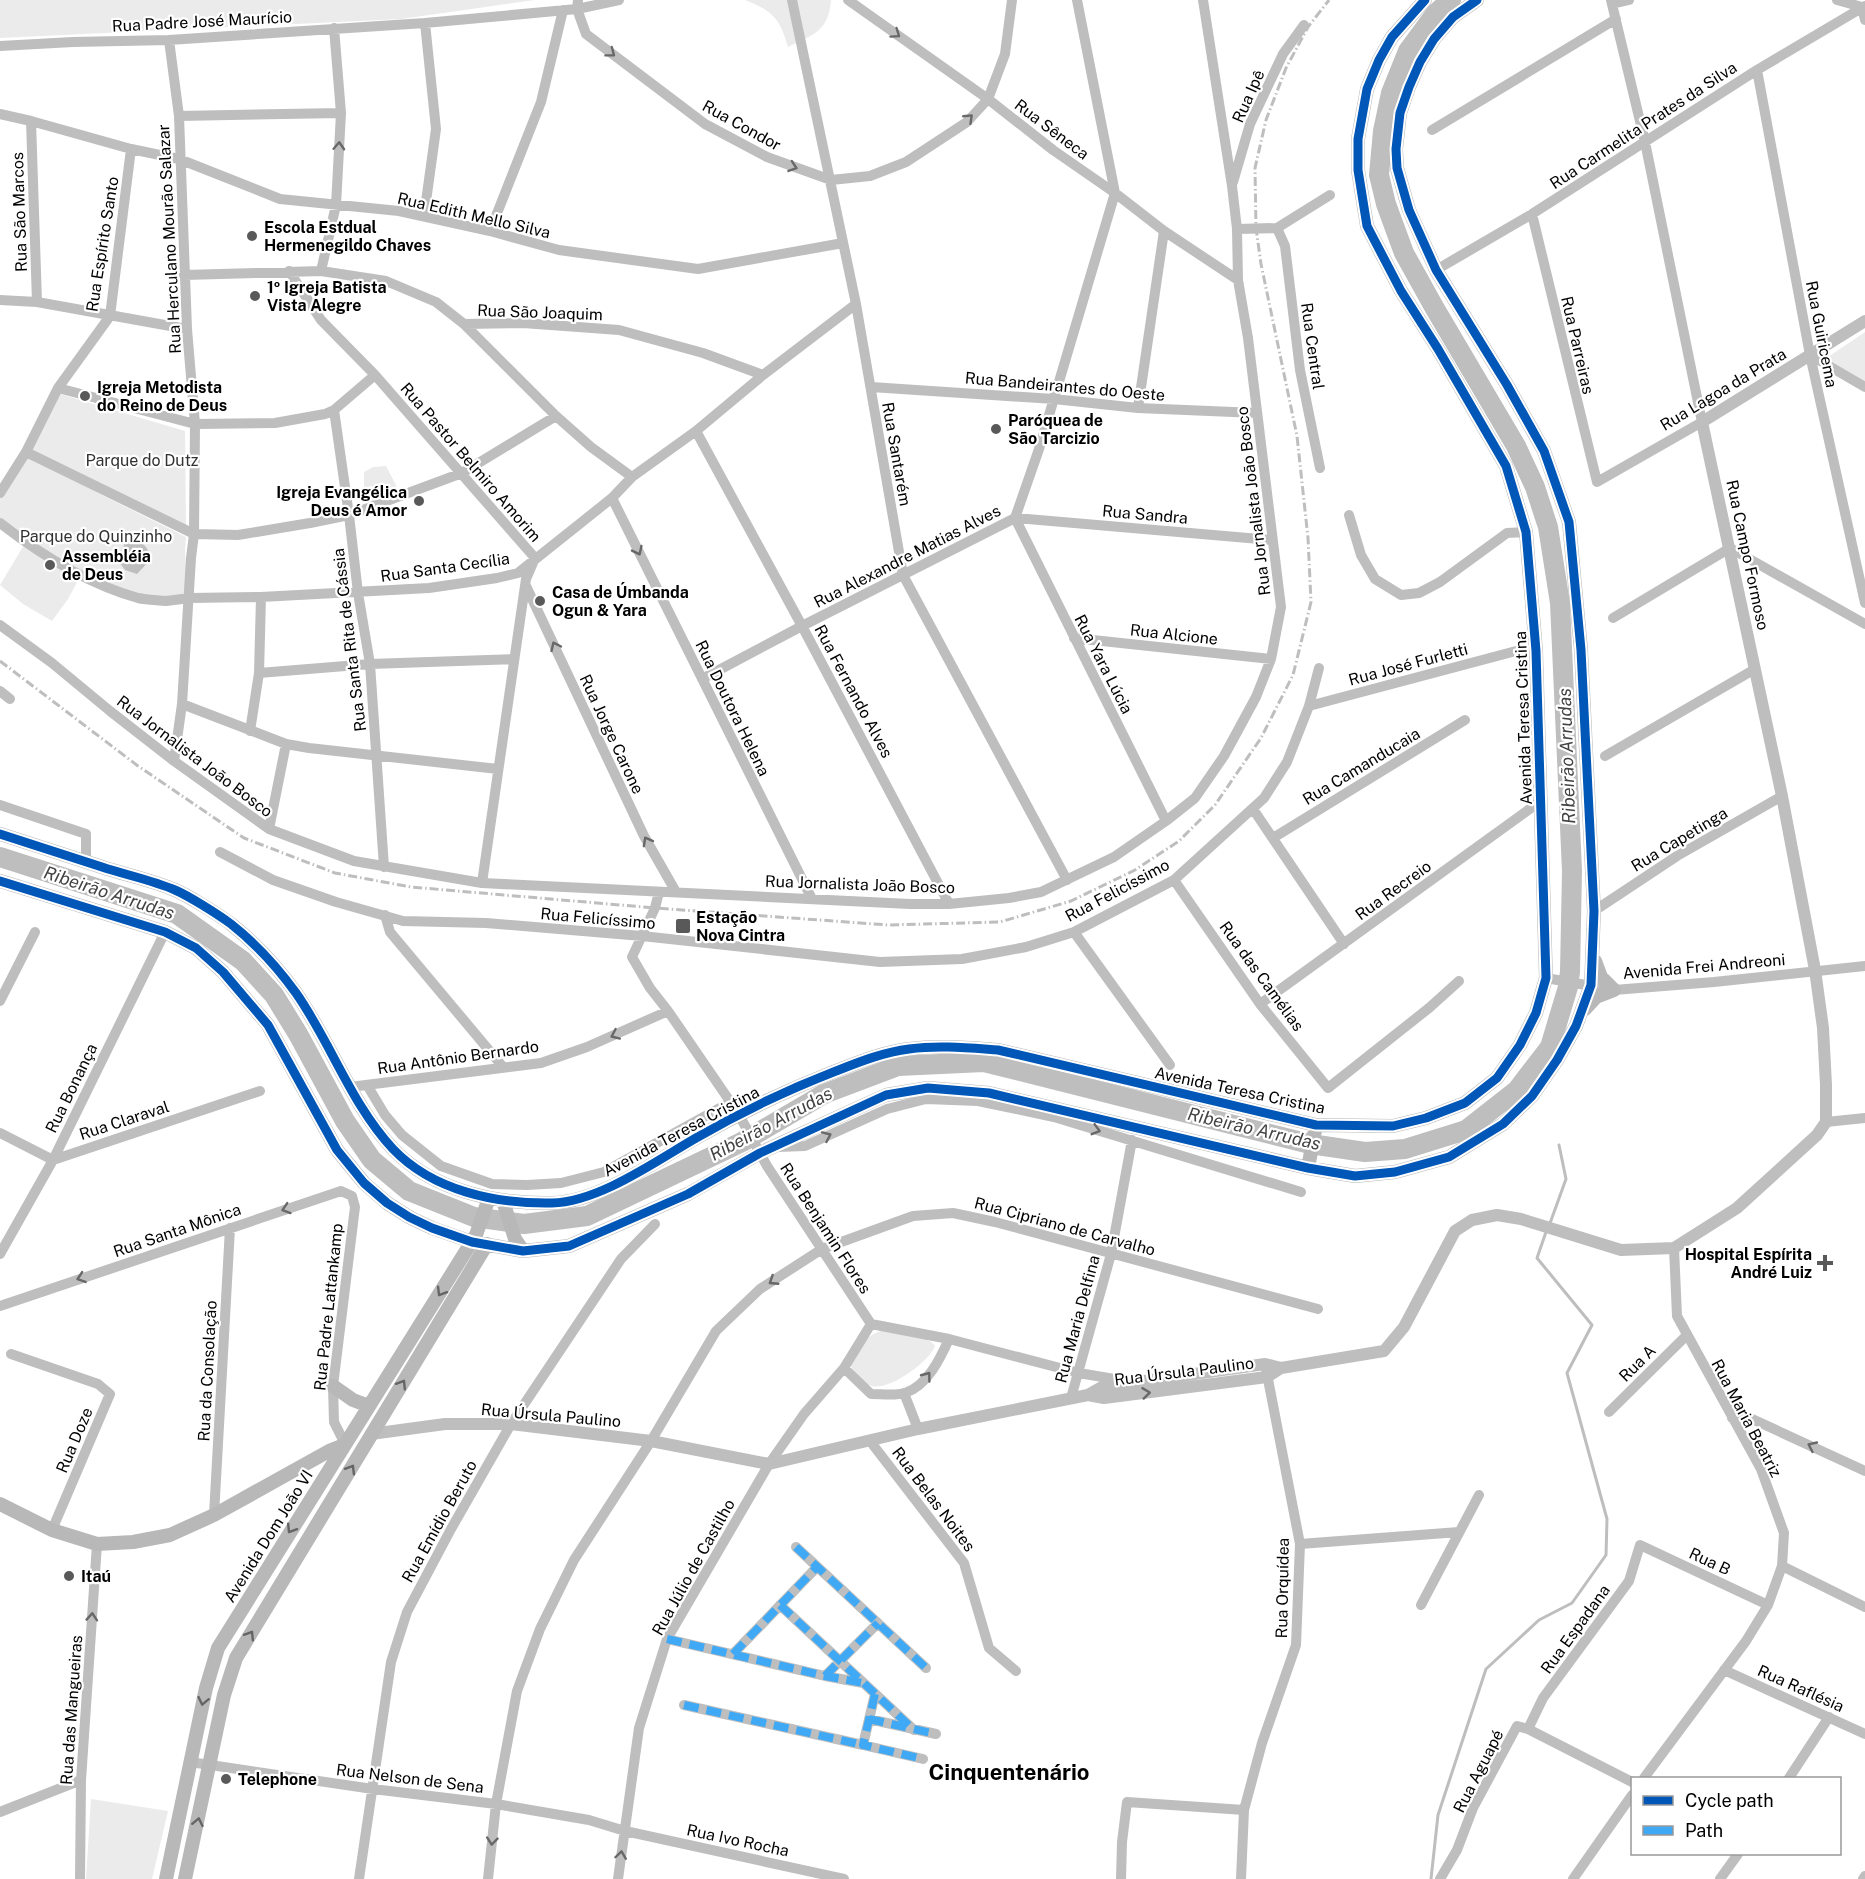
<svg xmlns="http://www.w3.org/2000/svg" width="1865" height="1879" font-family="'Public Sans',sans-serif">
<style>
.green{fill:#ebebeb}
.water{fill:#bebebe}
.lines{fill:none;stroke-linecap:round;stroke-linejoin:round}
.stream{stroke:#bebebe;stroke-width:3}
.river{stroke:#bebebe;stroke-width:20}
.minor{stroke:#bebebe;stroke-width:10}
.tertiary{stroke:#bebebe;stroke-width:12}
.secondary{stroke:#b8b8b8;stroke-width:14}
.rail{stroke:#bebebe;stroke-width:3;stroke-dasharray:9 3 1.5 3;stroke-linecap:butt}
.quiet{stroke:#3fa9f5;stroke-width:8;stroke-dasharray:15 8;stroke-linecap:butt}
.cycleway-casing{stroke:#fff;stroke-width:13}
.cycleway{stroke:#0057b8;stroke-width:9}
.oneway{stroke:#686868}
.oneway2{stroke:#656565}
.poi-dot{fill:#595959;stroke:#fff;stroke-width:2}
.labels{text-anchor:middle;stroke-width:4.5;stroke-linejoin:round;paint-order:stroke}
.street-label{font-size:16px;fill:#000;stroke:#fff}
.poi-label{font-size:16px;font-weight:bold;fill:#000;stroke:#fff;text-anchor:start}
.park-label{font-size:16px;fill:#323232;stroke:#fff}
.water-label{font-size:18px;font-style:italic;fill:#434343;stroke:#fff}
.district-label{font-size:22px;font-weight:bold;fill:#000;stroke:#fff}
</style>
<rect width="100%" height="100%" fill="#fff"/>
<!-- green -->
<path class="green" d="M0,0H535L401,19L0,38Z
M745,0H831C829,31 813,35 788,47C780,19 773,11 745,0Z
M1865,332V383L1825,359Z
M60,394L185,431L186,527L32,450Z
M28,454L104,496L186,537L185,550L187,596C171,596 155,597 140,594C87,582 44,548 0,519V499Z
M386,466L396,485L397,495L368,503L364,489V472L373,467Z
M24,545L79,579L68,599L52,621L23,604L0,585Z
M884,1330C897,1333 929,1335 935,1346C929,1362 889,1391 872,1386C864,1384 857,1374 851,1367C853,1349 866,1335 884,1330Z
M91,1799L168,1811L152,1879H86Z"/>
<!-- water -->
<path class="water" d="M133,538C144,543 148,547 151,559L137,574L125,570L120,563L122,550L126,540Z"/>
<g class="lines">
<!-- stream -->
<path class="stream" d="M1549,1226L1566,1179L1559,1145
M1431,1879L1438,1815L1486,1669L1539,1620L1572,1603L1606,1555L1607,1519L1567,1373L1592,1325L1537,1258L1546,1232"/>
<!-- river -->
<path class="river" d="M0,857L177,914L243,961L274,995L298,1034L345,1121L372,1160L409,1191L474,1217L524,1224L587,1216L742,1142L824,1094L898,1066L984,1062L1310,1144L1365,1152L1405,1149L1466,1130L1517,1090L1550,1047L1568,987L1570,972L1572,871L1560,603L1548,527L1535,487L1516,446L1434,307L1404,253L1386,204L1379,175L1383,131L1391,93L1408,51L1436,13L1451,0"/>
<!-- minor -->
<path class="minor" d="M578,0L577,9L586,34L705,124L767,157L831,180L870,176L906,162L967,122L988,99L1005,54L1012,0
M792,0L856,304L903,575L1067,880
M848,0L988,99L1053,150L1115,193L1164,231L1238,280
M1837,0L1862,7L1865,20
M1612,4L1629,0
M169,40L179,116L187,329L195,424L194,534L191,558L182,704L174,761
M0,46L73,42L169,40L425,23L577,9L619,0
M1757,70L1810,355L1865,603
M0,114L31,121L131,149L179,159L280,199L399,211L490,231L559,250L698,269L843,243
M179,116L341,113
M31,121L37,302
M1432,130L1616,19
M1233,182L1250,124L1283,54L1304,25
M1532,214L1597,482L1702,422L1645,142L1611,0
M424,216L436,129L425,23
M1277,228L1285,246L1300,370L1320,468
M1237,229L1277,228L1330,195
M490,231L541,102L563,10
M1436,270L1532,214L1757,70L1865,6
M289,271L321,320L375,375L535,558L526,579L482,883
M321,271L336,205L341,113L334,28
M184,275L321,271L386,281L436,302L464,324L556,416L591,447L632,477
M0,300L37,302L187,329
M464,324L523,323L619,330L703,353L763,375
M1810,355L1865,387
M871,387L1054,399L1138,408L1257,413
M58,388L195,424L275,423L325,414L334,410L375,375
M1138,408L1164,231
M334,410L349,515L358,593L370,664L384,867
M696,431L802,626L949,904
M26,452L194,534L238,535L310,523L349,515L462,473L556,416
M0,493L26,452L58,388L110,316L131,149
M612,498L812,899
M1349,515L1361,555L1375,579L1401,595L1419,593L1440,582L1507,533L1526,532
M1015,518L1166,821
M1015,518L1271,540
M0,523C41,555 87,584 138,598C147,600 157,600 166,601L190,598L261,597L429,588L497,578L518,573L612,498L632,477L696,431L763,375L856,304
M526,586L644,836L676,892
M1613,618L1730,548L1865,624
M0,625L52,663L110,711L174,761L269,829L354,861L482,883L910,904H949L1009,898L1041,892L1114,857L1166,821L1195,798L1224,756L1256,697L1271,659L1281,607L1248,338L1238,280L1237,229L1232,186L1203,0
M1074,638L1271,659
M259,673L370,664L514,659
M702,679L802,626L1015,518L1039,449L1115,193L1077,0
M0,691L10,699
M182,704L286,744L309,748L498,769
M1309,706L1516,651
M250,731L259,673L261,597
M1605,756L1755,669
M0,805L86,834V862
M1253,809L1344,944
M269,829L286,744
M1273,838L1465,720
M220,852L273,880L336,902L403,921L486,923L642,936L880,962L962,959L1026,947L1074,932L1174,880L1264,798L1287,762L1309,706L1319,668
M1174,880L1260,1004L1328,1088L1429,1008L1459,981
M659,892L655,908L632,957L650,988L668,1011L738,1113L767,1166L871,1324
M1594,911L1677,856L1782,796
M385,915L390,932L503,1067
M1074,932L1170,1065
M1546,978L1614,990L1714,982L1865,966
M0,1001L35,932
M1260,1004L1542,800
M367,1085L385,1115L402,1135L441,1166L492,1184L527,1185L561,1183L604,1172L731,1102
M350,1087L541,1063L587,1047L668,1011
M1826,1122L1865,1118
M0,1133L53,1160L260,1091
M777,1147L805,1146L887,1109L926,1099L978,1101L1054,1117L1301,1192
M0,1254L53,1160L165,932
M0,1306L341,1191L352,1196L355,1207L333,1386L334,1422L345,1444
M871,1324L949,1339L1079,1373L1126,1381
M11,1354L98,1384L110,1394L52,1530
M844,1368L871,1394C882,1394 895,1396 905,1393C927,1386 940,1359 949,1339
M904,1393L918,1429
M1071,1398L1111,1254L1132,1140
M1609,1412L1687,1335
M1732,1418H1750L1865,1471
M870,1441L964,1563L989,1648L1016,1671
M214,1515L230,1228
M1300,1544L1459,1532
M796,1547L926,1668
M1782,1566L1865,1607
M780,1605L914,1730
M1421,1605L1479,1495
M667,1639L825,1676L863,1683
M733,1654L817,1567
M1724,1670L1865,1734
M825,1676L878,1623
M875,1694L863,1745L923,1759
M684,1705L863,1745
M869,1719L936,1734
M1528,1729L1543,1698L1629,1581L1640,1545L1768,1605
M190,1762L373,1789L496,1804L589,1820L625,1831L844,1879
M1644,1778L1746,1641L1768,1605L1782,1566L1784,1533L1761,1469L1677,1316L1674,1248
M1789,1778L1829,1717
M0,1812L81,1780
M80,1879L81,1780L97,1544
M359,1879L391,1662L407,1612L451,1529L511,1424L621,1259L655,1224
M488,1879L496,1804L517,1691L540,1629L574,1560L651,1441L716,1331L760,1289L822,1249L913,1216L953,1213L995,1222L1318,1309
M618,1879L639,1728L667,1639L769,1464L804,1414L844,1368L871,1324
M1121,1879L1122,1842L1127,1802L1244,1810
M1241,1879L1244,1810L1262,1743L1296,1645L1300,1544L1266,1369
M1440,1879L1457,1850L1473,1808L1517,1726L1528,1729L1632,1782
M1573,1879L1632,1795
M1720,1879L1738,1854
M1863,1879L1865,1876"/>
<!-- tertiary -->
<path class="tertiary" d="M1088,1395L1104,1398L1267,1377L1281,1368
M371,1434L445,1424H511L651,1441L769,1464L918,1429L1088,1395L1102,1387L1265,1364L1281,1368L1384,1351L1404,1327L1455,1231L1472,1220L1497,1215L1521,1219L1621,1250L1674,1248L1737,1208L1817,1135L1826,1122V1085L1823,1028L1815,970L1782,796L1702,422L1865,321"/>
<!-- secondary -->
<path class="secondary" d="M0,834C34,845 68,856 102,867C126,875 152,880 175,890C189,896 219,915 231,924C255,943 278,968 296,993C331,1043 351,1104 393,1149C433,1191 496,1204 552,1203C599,1202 656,1161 696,1138C741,1112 787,1090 836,1071C859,1062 884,1052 909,1049C939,1045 969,1048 998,1050L1316,1125L1393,1126L1426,1118L1465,1103L1497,1078L1520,1045L1536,1013L1546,978L1536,651L1526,532L1506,466L1438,349L1401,291L1367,226L1358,170V139L1367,89L1379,60L1392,37L1425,0
M0,881L165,932L196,948L223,972L268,1025L337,1150L364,1183L387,1203L409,1217L432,1228L472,1242L523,1251L569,1246L688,1194L760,1153L886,1095L928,1088L989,1093L1308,1168L1355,1176L1395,1172L1449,1157L1503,1124L1532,1096L1557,1060L1576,1026L1591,985L1594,911L1581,650L1569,522L1544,451L1507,385L1436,270L1409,210L1397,168L1396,149L1400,113L1409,87L1420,62L1434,39L1453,17L1477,0
M1585,1009L1596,997L1614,990L1601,977L1595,961
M1308,1168L1316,1125
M503,1201L515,1239L523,1251
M333,1386L353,1400L369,1406
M0,1504L52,1530L97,1544L133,1542L170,1535L214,1515L329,1451L344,1445
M166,1879L206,1688L218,1648L476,1235L489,1198
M185,1879L224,1695L236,1658L487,1244"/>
<!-- rail -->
<path class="rail" d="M0,661L138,766L244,838L335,873L411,887L655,908L888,925L1000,922L1071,901L1135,870L1179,841L1215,805L1261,738L1293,675L1311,602L1308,538L1297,436L1261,264L1256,228L1255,168L1266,120L1286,68L1308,27L1329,0"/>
<!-- quiet -->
<path class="quiet" d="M796,1547L926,1668
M780,1605L914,1730
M667,1639L825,1676L863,1683
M733,1654L817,1567
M825,1676L878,1623
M875,1694L863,1745L923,1759
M684,1705L863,1745
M869,1719L936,1734"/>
<defs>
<path id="cycleway" d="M0,834C34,845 68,856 102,867C126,875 152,880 175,890C189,896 219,915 231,924C255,943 278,968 296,993C331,1043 351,1104 393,1149C433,1191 496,1204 552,1203C599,1202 656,1161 696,1138C741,1112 787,1090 836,1071C859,1062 884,1052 909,1049C939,1045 969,1048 998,1050L1316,1125L1393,1126L1426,1118L1465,1103L1497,1078L1520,1045L1536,1013L1546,978L1536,651L1526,532L1506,466L1438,349L1401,291L1367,226L1358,170V139L1367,89L1379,60L1392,37L1425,0
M0,881L165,932L196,948L223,972L268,1025L337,1150L364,1183L387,1203L409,1217L432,1228L472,1242L523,1251L569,1246L688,1194L760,1153L886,1095L928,1088L989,1093L1308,1168L1355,1176L1395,1172L1449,1157L1503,1124L1532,1096L1557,1060L1576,1026L1591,985L1594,911L1581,650L1569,522L1544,451L1507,385L1436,270L1409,210L1397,168L1396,149L1400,113L1409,87L1420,62L1434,39L1453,17L1477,0"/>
</defs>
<!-- cycleway casing -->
<use href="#cycleway" class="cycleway-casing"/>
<!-- cycleway -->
<use href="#cycleway" class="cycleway"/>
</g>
<!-- one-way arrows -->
<defs><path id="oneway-chevron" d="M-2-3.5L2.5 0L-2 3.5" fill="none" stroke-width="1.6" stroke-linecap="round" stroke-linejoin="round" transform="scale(1.5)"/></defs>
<g class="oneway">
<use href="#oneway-chevron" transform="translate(896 34) rotate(35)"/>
<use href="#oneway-chevron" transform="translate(611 53) rotate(37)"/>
<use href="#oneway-chevron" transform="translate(969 118) rotate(-44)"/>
<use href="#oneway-chevron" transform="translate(339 146) rotate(-87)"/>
<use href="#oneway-chevron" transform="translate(793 167) rotate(19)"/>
<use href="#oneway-chevron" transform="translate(638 551) rotate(64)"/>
<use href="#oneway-chevron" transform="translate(555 646) rotate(-115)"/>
<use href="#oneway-chevron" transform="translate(647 841) rotate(-119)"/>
<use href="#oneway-chevron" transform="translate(615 1035) rotate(156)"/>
<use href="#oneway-chevron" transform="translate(1096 1130) rotate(16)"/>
<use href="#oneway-chevron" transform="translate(827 1136) rotate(-24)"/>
<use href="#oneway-chevron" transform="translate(286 1209) rotate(162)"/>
<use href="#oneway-chevron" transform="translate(81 1278) rotate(161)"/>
<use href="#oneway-chevron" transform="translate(773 1281) rotate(147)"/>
<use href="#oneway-chevron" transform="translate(927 1376) rotate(-53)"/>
<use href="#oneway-chevron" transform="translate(1146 1393) rotate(-7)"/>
<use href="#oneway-chevron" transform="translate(1812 1446) rotate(-155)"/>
<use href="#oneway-chevron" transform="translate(92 1617) rotate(-86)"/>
<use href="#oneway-chevron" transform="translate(492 1841) rotate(96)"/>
<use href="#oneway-chevron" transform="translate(621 1855) rotate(-82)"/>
</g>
<g class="oneway2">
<use href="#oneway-chevron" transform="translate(441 1292) rotate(121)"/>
<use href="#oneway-chevron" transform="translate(402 1384) rotate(-58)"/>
<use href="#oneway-chevron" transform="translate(351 1469) rotate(-59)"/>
<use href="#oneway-chevron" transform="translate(291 1529) rotate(122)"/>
<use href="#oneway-chevron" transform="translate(250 1635) rotate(-58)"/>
<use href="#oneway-chevron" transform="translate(203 1701) rotate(102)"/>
<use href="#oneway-chevron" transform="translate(198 1822) rotate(-78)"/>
</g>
<!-- markers -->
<g class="poi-dot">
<circle cx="252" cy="236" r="6"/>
<circle cx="255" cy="296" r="6"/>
<circle cx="85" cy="396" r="6"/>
<circle cx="996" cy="429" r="6"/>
<circle cx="419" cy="501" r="6"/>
<circle cx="50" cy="565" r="6"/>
<circle cx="540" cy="601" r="6"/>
<rect x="675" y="918" width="16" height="16" rx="3"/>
<path d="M1822 1254h6v6h6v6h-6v6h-6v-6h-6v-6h6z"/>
<circle cx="69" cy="1576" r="6"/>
<circle cx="226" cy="1779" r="6"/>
</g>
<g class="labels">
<!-- street labels -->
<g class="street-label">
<text transform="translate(202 21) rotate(-3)" y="6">Rua Padre José Maurício</text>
<text transform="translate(1248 96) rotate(-66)" y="6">Rua Ipê</text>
<text transform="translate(742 125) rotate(29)" y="6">Rua Condor</text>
<text transform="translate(1643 125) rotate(-33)" y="6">Rua Carmelita Prates da Silva</text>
<text transform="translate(1052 129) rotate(37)" y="6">Rua Sêneca</text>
<text transform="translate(19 212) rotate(-92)" y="6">Rua São Marcos</text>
<text transform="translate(474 215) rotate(13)" y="6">Rua Edith Mello Silva</text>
<text transform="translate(169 239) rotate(-93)" y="6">Rua Herculano Mourão Salazar</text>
<text transform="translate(102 244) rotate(-81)" y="6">Rua Espírito Santo</text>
<text transform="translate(540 312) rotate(2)" y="6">Rua São Joaquim</text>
<text transform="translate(1822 334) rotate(79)" y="6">Rua Guiricema</text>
<text transform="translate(1578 345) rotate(77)" y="6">Rua Parreiras</text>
<text transform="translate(1313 346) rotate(82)" y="6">Rua Central</text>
<text transform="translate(1065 386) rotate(5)" y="6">Rua Bandeirantes do Oeste</text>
<text transform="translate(1723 389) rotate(-31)" y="6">Rua Lagoa da Prata</text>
<text transform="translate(897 454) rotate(80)" y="6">Rua Santarém</text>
<text transform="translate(471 462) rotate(49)" y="6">Rua Pastor Belmiro Amorim</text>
<text transform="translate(1253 501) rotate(-97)" y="6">Rua Jornalista João Bosco</text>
<text transform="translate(1145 514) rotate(5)" y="6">Rua Sandra</text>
<text transform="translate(1748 555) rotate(78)" y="6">Rua Campo Formoso</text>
<text transform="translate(907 556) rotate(-27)" y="6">Rua Alexandre Matias Alves</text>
<text transform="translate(445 567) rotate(-8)" y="6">Rua Santa Cecília</text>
<text transform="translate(1174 634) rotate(6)" y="6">Rua Alcione</text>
<text transform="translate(349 640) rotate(-97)" y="6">Rua Santa Rita de Cássia</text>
<text transform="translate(1104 664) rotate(63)" y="6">Rua Yara Lúcia</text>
<text transform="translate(1408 664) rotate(-15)" y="6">Rua José Furletti</text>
<text transform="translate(854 691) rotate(62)" y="6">Rua Fernando Alves</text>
<text transform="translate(733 708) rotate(64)" y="6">Rua Doutora Helena</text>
<text transform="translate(1523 718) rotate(-92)" y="6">Avenida Teresa Cristina</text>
<text transform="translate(612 734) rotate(65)" y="6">Rua Jorge Carone</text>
<text transform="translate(195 756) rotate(37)" y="6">Rua Jornalista João Bosco</text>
<text transform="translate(1361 766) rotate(-31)" y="6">Rua Camanducaia</text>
<text transform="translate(1679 839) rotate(-31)" y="6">Rua Capetinga</text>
<text transform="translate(860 884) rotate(2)" y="6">Rua Jornalista João Bosco</text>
<text transform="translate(1117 890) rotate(-28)" y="6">Rua Felicíssimo</text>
<text transform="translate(1393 890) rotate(-36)" y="6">Rua Recreio</text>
<text transform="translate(598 918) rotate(5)" y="6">Rua Felicíssimo</text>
<text transform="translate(1704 966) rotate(-5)" y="6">Avenida Frei Andreoni</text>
<text transform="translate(1262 976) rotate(54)" y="6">Rua das Camélias</text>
<text transform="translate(458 1057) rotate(-8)" y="6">Rua Antônio Bernardo</text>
<text transform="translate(71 1088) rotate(-64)" y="6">Rua Bonança</text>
<text transform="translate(1240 1090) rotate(12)" y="6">Avenida Teresa Cristina</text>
<text transform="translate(124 1120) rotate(-18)" y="6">Rua Claraval</text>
<text transform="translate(681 1131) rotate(-28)" y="6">Avenida Teresa Cristina</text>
<text transform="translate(1065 1226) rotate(15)" y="6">Rua Cipriano de Carvalho</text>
<text transform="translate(826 1228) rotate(57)" y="6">Rua Benjamin Flores</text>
<text transform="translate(177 1230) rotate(-19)" y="6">Rua Santa Mônica</text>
<text transform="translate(328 1307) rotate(-84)" y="6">Rua Padre Lattankamp</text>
<text transform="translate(1077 1319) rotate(-75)" y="6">Rua Maria Delfina</text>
<text transform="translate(1637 1363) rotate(-45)" y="6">Rua A</text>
<text transform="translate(207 1371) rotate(-87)" y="6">Rua da Consolação</text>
<text transform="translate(1184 1371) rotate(-7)" y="6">Rua Úrsula Paulino</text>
<text transform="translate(551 1415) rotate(5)" y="6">Rua Úrsula Paulino</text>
<text transform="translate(1747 1418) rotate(62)" y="6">Rua Maria Beatriz</text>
<text transform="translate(74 1440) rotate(-67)" y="6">Rua Doze</text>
<text transform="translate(934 1499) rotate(53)" y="6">Rua Belas Noites</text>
<text transform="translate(439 1521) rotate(-61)" y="6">Rua Emídio Beruto</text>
<text transform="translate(268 1536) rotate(-58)" y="6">Avenida Dom João VI</text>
<text transform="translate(1710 1561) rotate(25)" y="6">Rua B</text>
<text transform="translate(693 1567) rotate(-61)" y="6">Rua Júlio de Castilho</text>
<text transform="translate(1282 1588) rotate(-89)" y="6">Rua Orquídea</text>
<text transform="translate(1575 1629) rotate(-54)" y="6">Rua Espadana</text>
<text transform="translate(1801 1688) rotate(24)" y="6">Rua Raflésia</text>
<text transform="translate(71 1710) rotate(-86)" y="6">Rua das Mangueiras</text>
<text transform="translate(1478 1771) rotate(-63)" y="6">Rua Aguapé</text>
<text transform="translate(410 1778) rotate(7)" y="6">Rua Nelson de Sena</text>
<text transform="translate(738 1840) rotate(12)" y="6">Rua Ivo Rocha</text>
</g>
<!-- poi labels -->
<g class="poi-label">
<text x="264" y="233">Escola Estdual<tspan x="264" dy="18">Hermenegildo Chaves</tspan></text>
<text x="267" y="293">1º Igreja Batista<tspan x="267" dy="18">Vista Alegre</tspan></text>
<text x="97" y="393">Igreja Metodista<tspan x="97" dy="18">do Reino de Deus</tspan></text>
<text x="1008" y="426">Paróquea de<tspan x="1008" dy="18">São Tarcizio</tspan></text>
<text x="407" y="498" text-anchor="end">Igreja Evangélica<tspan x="407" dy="18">Deus é Amor</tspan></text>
<text x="62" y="562">Assembléia<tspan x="62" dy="18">de Deus</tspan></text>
<text x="552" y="598">Casa de Úmbanda<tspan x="552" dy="18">Ogun &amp; Yara</tspan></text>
<text x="696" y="923">Estação<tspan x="696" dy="18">Nova Cintra</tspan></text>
<text x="1812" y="1260" text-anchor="end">Hospital Espírita<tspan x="1812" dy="18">André Luiz</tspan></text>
<text x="81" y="1582">Itaú</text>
<text x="238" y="1785">Telephone</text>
</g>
<!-- park labels -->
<g class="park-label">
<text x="142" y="466">Parque do Dutz</text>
<text x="96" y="542">Parque do Quinzinho</text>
</g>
<!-- water labels -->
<g class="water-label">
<text transform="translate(1567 756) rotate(-92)" y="6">Ribeirão Arrudas</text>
<text transform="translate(109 893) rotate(18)" y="6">Ribeirão Arrudas</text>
<text transform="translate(771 1124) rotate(-28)" y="6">Ribeirão Arrudas</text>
<text transform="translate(1254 1129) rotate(13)" y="6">Ribeirão Arrudas</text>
</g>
<!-- district labels -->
<g class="district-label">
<text x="1009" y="1780">Cinquentenário</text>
</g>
</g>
<!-- legend -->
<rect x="1631" y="1777" width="210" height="78" fill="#ffffff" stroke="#999999" stroke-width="1.5"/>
<rect x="1643" y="1796" width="30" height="9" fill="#0057b8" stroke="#999999" stroke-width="1.5"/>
<text x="1685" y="1807" font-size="18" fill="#000000">Cycle path</text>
<rect x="1643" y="1826" width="30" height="9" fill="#3fa9f5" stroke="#999999" stroke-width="1.5"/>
<text x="1685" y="1837" font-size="18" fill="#000000">Path</text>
</svg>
